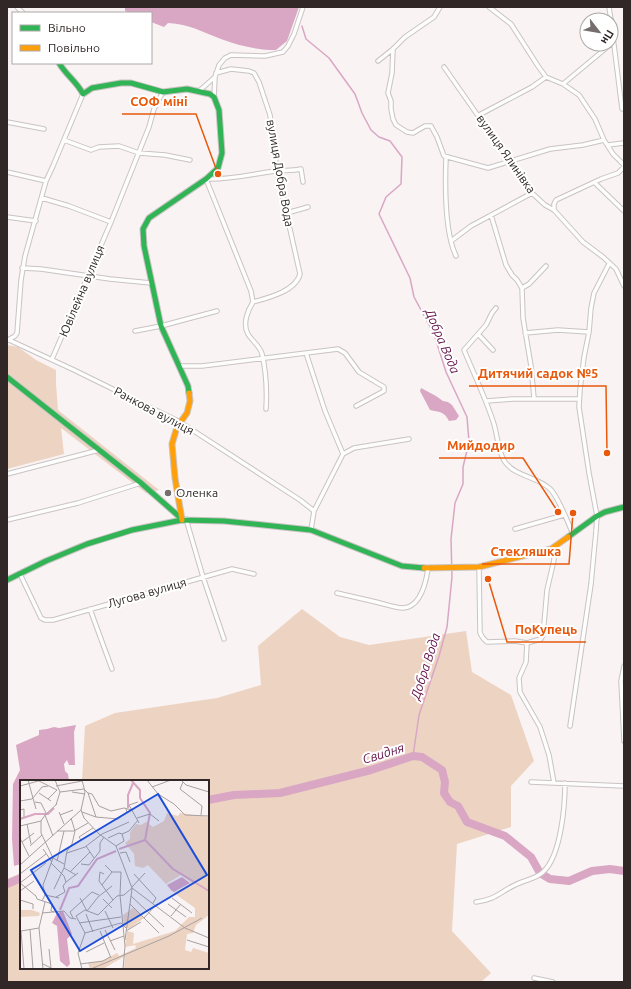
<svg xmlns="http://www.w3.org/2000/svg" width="631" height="989" font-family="Ubuntu,sans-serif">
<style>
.green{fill:#edd3c2}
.water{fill:#d9a7c4}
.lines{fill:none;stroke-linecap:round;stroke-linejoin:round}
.stream{stroke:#d9a7c4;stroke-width:1.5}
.river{stroke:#d9a7c4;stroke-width:8}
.street-casing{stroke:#cac3c3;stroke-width:5.5}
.fast-casing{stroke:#cac3c3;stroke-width:7}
.slow-casing{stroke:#cac3c3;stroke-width:7}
.street{stroke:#fefdfd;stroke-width:3.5}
.fast{stroke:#30b455;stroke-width:5}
.slow{stroke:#ff9f0a;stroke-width:5}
.poi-dot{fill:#766e6e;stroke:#fff;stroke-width:1.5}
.labels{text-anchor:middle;stroke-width:4;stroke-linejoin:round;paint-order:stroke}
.street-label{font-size:12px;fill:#302726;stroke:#fff}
.poi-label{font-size:12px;fill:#302726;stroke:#fff;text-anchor:start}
.water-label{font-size:13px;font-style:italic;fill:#64144b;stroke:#fff}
.inset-river{fill:none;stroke:#d9a7c4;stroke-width:2}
.inset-road{fill:none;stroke:#a9a1a1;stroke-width:1}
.view{fill:#1d4ed8;fill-opacity:0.15;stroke:#1d4ed8;stroke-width:2}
.inset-edge{fill:none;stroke:#302726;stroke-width:2}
.leader{fill:none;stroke:#e8590c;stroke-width:1.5}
.callout-dot{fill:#e8590c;stroke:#fff;stroke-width:1.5}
.callout-label{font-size:13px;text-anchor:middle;font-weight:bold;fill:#e8590c;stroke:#fff;stroke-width:4;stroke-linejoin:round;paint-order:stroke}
</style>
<rect width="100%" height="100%" fill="#f9f3f3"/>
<!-- green -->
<path class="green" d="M7,345L18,347L36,360L56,370V384L58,410L159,490L146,493L61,428L64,454L7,469Z
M302,609L340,637L369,645L466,631L472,672L511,695L534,761L511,786V827L457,844L452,931L491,973L481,982H7V879L21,873V968H208V781H82L85,726L115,713L217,698L261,685L258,646Z"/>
<!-- water -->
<path class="water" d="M125,7H299L287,41L276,50C258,50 239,46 221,39C202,32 190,24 168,23L164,27L151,22V13H130L125,11Z
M421,388L436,396L443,401L448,402L452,405L459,416L456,420L449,421C444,411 439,412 430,410L420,391Z
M76,725L74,732L75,765H69L67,760L64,764L65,771L68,774L69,781H21V864L14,866L12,839L13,784L20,770L16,745L39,735V730L47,729L54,727L59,728Z"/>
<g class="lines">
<!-- stream -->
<path class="stream" d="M302,26L306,39L329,58L355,94L362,113L371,130L379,137L390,141L402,157L401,184L386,197L379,214L410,278L414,297L434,334L446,372L467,417L469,442L463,467V484L455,503L451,539L452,577L447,627L439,656L419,715L413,756"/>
<!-- river -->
<path class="river" d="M208,800L234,795L280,793L371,770L413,756L422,757L442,770L445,782L444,793L450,802L458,806L467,822L505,836L531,857L540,873L550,879L569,881L592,871L610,869L624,871
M7,884L21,878"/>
<defs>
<path id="street" d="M17,7L23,13
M489,7L511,24L538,66L546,77L563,84L579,95L595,119L604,140L613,154L624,165
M609,7L611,20
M611,21L622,109
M393,49L392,73L388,93L391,101V109L393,119L396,125L407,132L413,133L425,126H431L437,137L444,156L488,168L550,149L583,145L604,140
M378,61L393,49L405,37L434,17L440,7
M444,67L532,193L545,205L554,210L583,242L603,257L616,269L624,286
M216,73L231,69L249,71L254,73L259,82L270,115L277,171L300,274C296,291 268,298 253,302
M563,84L611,44
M199,91L215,77L219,65L225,58L231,55L265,56L283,52L288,46L294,34L303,7
M214,97L215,77
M479,115L532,87L546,77
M7,122L44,129
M64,140L91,150L99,147L119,146L139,153L165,155L190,160
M608,145L624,143
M446,158C445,185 444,231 456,256
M7,172L46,181
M595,183L624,211
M42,198L69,206L111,222
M554,210V204L556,200L601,179L618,173L624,167
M287,213L308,207
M491,215L506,265L512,275L517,280L522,288L523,318L531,366L534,398
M7,217L36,221
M451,241L471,226L532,193
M22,268L41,269L110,279L151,283
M522,288L529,284L546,266
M496,308L492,313L486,325L464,350C474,374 485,397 493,421C498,435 497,450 505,462C515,476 537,477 549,488C558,495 568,523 573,534
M135,331L161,326L217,311
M525,333L558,330L589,332
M478,334L493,350
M7,339L74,370L180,422L300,500L314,511
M8,340L15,336L17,333L21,280L25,256L46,181L53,166L83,94
M306,353L325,411L343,454
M52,359L111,222L149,127L154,109L163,92
M180,366H202L338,349L345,353L359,372L384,387V391L356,406
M486,401L513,399H579
M266,409C267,392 266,371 262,354C260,346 252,341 248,334C242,324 248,310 253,302L251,291L206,179C230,180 252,174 276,171C284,170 292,171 301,169L303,182
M7,474L99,450
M186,519L203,577L224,639
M7,520L78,503L141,483
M515,529L564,515
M311,530L314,511L343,454L354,448L409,439
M479,567L480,633L483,638L487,642L515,641L527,643L526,662L519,678L520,692L540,727L549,755L554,783
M20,574L41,618L45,620H53L232,569L254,574
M337,593C350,596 363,599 376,602C385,604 394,608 403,608C421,607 426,582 428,569
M90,609L112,669
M527,643L541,639L543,635L547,590L554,560V555L551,549
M624,666L621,681L624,741
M570,726L591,584L596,531L597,516L589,473L579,407L580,390L584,357L589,332L591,308L594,293L609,264
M531,782L624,786
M476,902C495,900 500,892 515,885C524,880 536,879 543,872C561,856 565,806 565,783
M534,978L553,982"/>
<path id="fast" d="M59,63C66,75 77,82 83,94L92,88L121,83H131L163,92L187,89L210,94L214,97L219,110L222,153L218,168L206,179L149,218L143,229L144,246L161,326L188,386L189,393
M7,377L141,483L182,519
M568,537L597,516L605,512L624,507
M7,580L46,561L87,544L132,530L182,520L224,521L311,530L402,566L424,568"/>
<path id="slow" d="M182,520L175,478L172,444L177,427L187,413L190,401L189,393
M424,568L479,567L551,549L568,537"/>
</defs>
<!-- street casing -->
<use href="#street" class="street-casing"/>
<!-- fast casing -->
<use href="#fast" class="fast-casing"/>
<!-- slow casing -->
<use href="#slow" class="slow-casing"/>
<!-- street -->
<use href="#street" class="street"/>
<!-- fast -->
<use href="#fast" class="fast"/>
<!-- slow -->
<use href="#slow" class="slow"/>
</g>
<!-- markers -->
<circle class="poi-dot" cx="168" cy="493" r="4"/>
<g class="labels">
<!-- street labels -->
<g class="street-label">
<text transform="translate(506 154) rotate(55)" y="4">вулиця Ялинівка</text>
<text transform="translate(280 173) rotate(80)" y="4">вулиця Добра Вода</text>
<text transform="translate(82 291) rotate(-67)" y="4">Ювілейна вулиця</text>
<text transform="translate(154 411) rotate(28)" y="4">Ранкова вулиця</text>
<text transform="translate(147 593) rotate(-16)" y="4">Лугова вулиця</text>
</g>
<!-- poi labels -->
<g class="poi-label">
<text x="176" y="497">Оленка</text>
</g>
<!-- water labels -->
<g class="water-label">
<text transform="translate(443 341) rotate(67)" y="5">Добра Вода</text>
<text transform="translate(425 666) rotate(-72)" y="5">Добра Вода</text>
<text transform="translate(383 753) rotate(-17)" y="5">Свидня</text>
</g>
</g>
<!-- overview -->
<g transform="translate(20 780)">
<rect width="189" height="189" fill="#f9f3f3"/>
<path d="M147,33L158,36L160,33L189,37V135L176,145L173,153L167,154L165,170L171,172L173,168L189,173V189H104L105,176L83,189H70L68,183L82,181L97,173L99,176L116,168L115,165L105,167L107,151L114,153L113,164L155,151L169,137H175V128L154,113L172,103L161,95L146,104L128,85L123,88L115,86L114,74L105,63L110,59V52L116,44L121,45L126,42L133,47L144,41ZM113,128L124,138L109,149L104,147L103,135ZM0,130H12L20,133L19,136L0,137Z" fill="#edd3c2"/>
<path d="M162,97L170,103L154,112L151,110L147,105ZM43,131L52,154L47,159L50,184L47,187L40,181L37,146L32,143L37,133Z" fill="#d9a7c4"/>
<path class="inset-river" d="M111,0L120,10V18L130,33L125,60L153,89L189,111M108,28V15L113,3M0,39L15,34H28L34,28M99,69L125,60M40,130L49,108L58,106L77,79L96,71"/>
<path class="inset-road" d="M8,0L16,29M35,0L40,12M62,0L65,12L61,30L64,38L79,54L96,66L112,108L165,148L189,158M127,0L138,14L154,24L165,35L189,36M161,0L166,5L189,12M19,1L37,10L28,19M163,2L160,9L182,26L181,35M0,6L22,0M36,6L62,1M132,7L151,0M52,12L65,14M19,13L31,21M68,13L72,14L79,26L91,31L104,28L112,30M0,21L12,19L22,7L28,6M15,22L21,23L26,33M118,22L109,25L119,43M36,25L40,12L64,9L68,13L76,37L98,39L107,32L106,29M0,30L4,29V37M39,32L44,44M62,32L76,37M25,35L37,24M25,35L33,56M40,35L53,30M117,38L130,34L139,41M21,41V53L33,78L23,105L25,115L22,121M7,44L11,64M0,46L21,41L25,35M37,51H54L68,43M0,58L9,76M88,58L99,53L102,54M61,60L59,57L73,48M2,62L14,53M10,66L22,55M66,66L74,78M96,66L104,61L102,54L109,51L118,40M23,69L32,82M47,73L65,67L82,54L109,42M100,73L106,72L110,82M33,78L44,84M37,81L44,51M31,83L44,96L46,102L43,106L45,112L36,117M61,84L69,85L80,71V63L84,57M0,85L61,30M85,85L92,92H101M44,88L56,95M50,92L70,72M101,92L100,115L105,166L103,189M0,94L26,74M84,94L80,92L79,101L93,120M114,94L136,118L133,123M46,102L58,93M0,103L16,116L17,119L32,124L31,131L34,132M0,103L26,83M82,105L92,92M112,107L125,93M34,109L44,88L47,71L52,64L55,51L51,38M0,111L14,101M25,115L39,118M111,116L144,147M60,118L67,131L78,117L92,106M152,118L172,133M83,119L92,128M0,120L13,124V129M110,124L139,153M148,124L166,137M85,131L93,148M22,133L44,131L50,138L56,139M66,134L73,152M151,136L160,125M53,138L50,132L72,112L79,115M124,138L135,126M59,143L101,137M10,149L13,189M85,150L95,170M80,151L91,178M106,151L121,142M65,153L101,143L107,149M105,160L112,109M167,160L189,167M90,161L104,156M66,172L84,163M23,184L31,188L29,169M60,184L83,181L90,177M4,189L1,151L19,148M23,189L19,148L25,122M62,189L58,173L65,153L56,136L65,130L78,135L97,116L104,115L112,108M71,189L149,156L182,138"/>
<path class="view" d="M138,14L187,95L60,171L11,90Z"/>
<rect width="189" height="189" class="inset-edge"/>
</g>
<!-- callouts -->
<path class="leader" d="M218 174L196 114H122M607 453L606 386H469M558 512L523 458H439M573 513L569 564H482M488 579L507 642H586"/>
<g class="callout-dot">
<circle cx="218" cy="174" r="4"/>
<circle cx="607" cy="453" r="4"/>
<circle cx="558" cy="512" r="4"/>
<circle cx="573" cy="513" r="4"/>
<circle cx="488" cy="579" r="4"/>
</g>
<g class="callout-label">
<text x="159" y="106">СОФ міні</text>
<text x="538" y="378">Дитячий садок №5</text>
<text x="481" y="450">Мийдодир</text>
<text x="526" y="556">Стекляшка</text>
<text x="546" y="634">ПоКупець</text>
</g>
<!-- border -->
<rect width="631" height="989" fill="none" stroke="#302726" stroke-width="16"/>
<!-- legend -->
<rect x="12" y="12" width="140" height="52" fill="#ffffff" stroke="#aca9a8"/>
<rect x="20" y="25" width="20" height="6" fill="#30b455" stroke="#aca9a8"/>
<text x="48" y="32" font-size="12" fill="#302726">Вільно</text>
<rect x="20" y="45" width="20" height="6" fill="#ff9f0a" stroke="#aca9a8"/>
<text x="48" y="52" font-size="12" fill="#302726">Повільно</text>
<!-- north arrow -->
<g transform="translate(599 32) rotate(121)"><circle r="19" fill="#ffffff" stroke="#aca9a8"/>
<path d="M0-3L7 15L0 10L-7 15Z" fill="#766e6e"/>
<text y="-6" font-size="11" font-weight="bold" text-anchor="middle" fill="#302726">Пн</text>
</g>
</svg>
